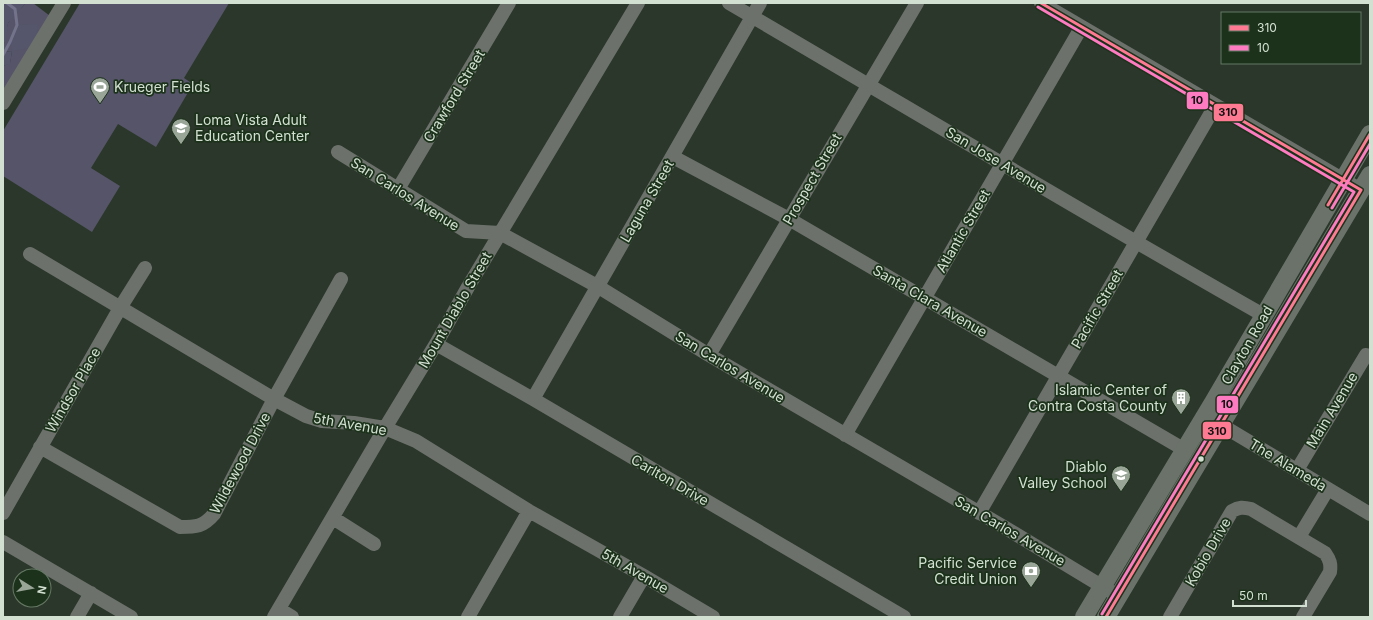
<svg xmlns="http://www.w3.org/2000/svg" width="1373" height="620" font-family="Inter,sans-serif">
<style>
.green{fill:#555468}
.forest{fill:#55566b}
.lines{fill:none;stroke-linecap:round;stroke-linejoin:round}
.stream{stroke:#73738b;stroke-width:3}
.minor{stroke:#6c716b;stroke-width:14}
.major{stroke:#6a726a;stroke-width:18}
.bus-1-casing{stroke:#1c321b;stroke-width:6}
.bus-2-casing{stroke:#1c321b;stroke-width:6}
.bus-1{stroke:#fe7a93;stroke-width:3}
.bus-2{stroke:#fe7ac1;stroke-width:3}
.bus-dot{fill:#d2e0d1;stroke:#1c321b;stroke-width:1.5}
.labels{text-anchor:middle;stroke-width:3.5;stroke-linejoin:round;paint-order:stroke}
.poi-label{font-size:14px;fill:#d2e0d1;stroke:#1c321b;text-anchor:end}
.street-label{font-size:14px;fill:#d2e0d1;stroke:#1c321b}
.line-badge{stroke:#1c321b;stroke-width:1.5}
.pale-badge-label{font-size:11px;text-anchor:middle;font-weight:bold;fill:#111}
</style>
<rect width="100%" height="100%" fill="#2b372a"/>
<!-- green -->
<path class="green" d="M26,3H33L54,19L3,103V66L10,63L12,51L3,52C3,49 7,26 8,23C12,16 21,9 26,3Z
M80,3H229L184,78L193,84L156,147L118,124L91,168L120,186L92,232L3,176V131Z"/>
<!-- forest -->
<path class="forest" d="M3,3H26L8,23L6,41L3,44Z
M38,24L37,47L12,51L10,64L3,66V52L12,51L10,42L17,25Z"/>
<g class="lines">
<!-- stream -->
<path class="stream" d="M3,55L10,42L17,25L15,9L7,3"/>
<!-- minor -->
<path class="minor" d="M729,3C907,107 1085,214 1265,316
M1041,3L1361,190
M3,103L64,3
M338,152L466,231L500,233L597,286L709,355L1004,527L1118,596
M673,157L789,219L1185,450
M398,189L509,3
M30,254L274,399L306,416L322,421L354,423L385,428L416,441L529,511L644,576L713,617
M436,344L533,399L904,617
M709,355L917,3
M533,399L760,3
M1213,420L1370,514
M845,435L1081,28
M40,447L180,527C196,527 203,527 214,514L274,399L341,279
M1297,470L1366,355L1370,356
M3,513L120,308L145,268
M979,513L1215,106
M333,518L374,544
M1299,537L1328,489
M3,542L131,617
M279,609L292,617
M77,617L91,593
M274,617L385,428L436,344L468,287L638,3
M468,617L529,511
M620,617L644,576
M1170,617L1232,511C1239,507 1243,507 1251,509L1325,553C1330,560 1331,564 1330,572L1303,617"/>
<!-- major -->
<path class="major" d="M1084,617L1214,401L1370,134
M1106,617L1370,175"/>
<defs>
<path id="bus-1" d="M1041,3L1361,190L1106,617
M1328,205L1370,134"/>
<path id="bus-2" d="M1038,7L1354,192L1102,614
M1332,208L1370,144"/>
</defs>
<!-- bus-1 casing -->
<use href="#bus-1" class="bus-1-casing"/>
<!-- bus-2 casing -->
<use href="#bus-2" class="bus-2-casing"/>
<!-- bus-1 -->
<use href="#bus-1" class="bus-1"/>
<!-- bus-2 -->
<use href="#bus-2" class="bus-2"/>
</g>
<!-- icons -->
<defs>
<symbol id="stadium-pin" viewBox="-11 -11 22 30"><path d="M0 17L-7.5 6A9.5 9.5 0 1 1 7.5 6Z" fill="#98a597" stroke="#1c321b"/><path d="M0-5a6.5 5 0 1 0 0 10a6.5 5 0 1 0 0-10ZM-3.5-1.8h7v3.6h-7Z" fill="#fff"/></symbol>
<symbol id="school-pin" viewBox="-11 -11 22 30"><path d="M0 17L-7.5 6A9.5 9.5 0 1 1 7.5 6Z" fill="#98a597" stroke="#1c321b"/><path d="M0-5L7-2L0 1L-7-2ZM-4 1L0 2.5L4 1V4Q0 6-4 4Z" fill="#fff"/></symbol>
<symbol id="building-pin" viewBox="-11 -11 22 30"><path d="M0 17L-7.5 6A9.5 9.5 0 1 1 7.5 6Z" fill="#98a597" stroke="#1c321b"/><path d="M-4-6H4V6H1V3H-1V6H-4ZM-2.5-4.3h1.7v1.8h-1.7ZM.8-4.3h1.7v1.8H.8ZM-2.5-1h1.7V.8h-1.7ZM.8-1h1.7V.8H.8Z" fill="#fff"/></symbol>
<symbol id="bank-pin" viewBox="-11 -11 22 30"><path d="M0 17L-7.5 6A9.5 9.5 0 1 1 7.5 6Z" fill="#98a597" stroke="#1c321b"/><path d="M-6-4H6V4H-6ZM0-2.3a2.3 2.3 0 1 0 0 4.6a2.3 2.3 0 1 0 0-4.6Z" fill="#fff"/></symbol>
</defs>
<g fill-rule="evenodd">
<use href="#stadium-pin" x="89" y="76" width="22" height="30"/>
<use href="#school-pin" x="170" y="117" width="22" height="30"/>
<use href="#building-pin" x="1170" y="387" width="22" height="30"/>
<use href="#school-pin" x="1110" y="464" width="22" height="30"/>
<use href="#bank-pin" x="1020" y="560" width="22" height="30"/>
</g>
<!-- markers -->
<circle class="bus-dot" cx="1201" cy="459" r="3.5"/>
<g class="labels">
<!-- poi labels -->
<g class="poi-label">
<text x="114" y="92" text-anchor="start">Krueger Fields</text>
<text x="195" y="125" text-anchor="start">Loma Vista Adult<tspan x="195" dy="16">Education Center</tspan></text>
<text x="1167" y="395">Islamic Center of<tspan x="1167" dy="16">Contra Costa County</tspan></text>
<text x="1107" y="472">Diablo<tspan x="1107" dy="16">Valley School</tspan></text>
<text x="1017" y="568">Pacific Service<tspan x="1017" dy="16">Credit Union</tspan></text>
</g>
<!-- street labels -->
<g class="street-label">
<text transform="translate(454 96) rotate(-59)" y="5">Crawford Street</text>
<text transform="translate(996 160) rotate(31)" y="5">San Jose Avenue</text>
<text transform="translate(812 179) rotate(-60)" y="5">Prospect Street</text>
<text transform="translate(405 194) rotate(32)" y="5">San Carlos Avenue</text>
<text transform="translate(647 201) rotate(-60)" y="5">Laguna Street</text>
<text transform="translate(963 231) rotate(-60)" y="5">Atlantic Street</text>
<text transform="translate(930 301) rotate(30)" y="5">Santa Clara Avenue</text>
<text transform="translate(1097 309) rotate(-60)" y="5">Pacific Street</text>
<text transform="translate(455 310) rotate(-60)" y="5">Mount Diablo Street</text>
<text transform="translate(1247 345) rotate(-60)" y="5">Clayton Road</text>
<text transform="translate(730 367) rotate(31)" y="5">San Carlos Avenue</text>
<text transform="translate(73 390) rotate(-60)" y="5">Windsor Place</text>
<text transform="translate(1332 410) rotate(-59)" y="5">Main Avenue</text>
<text transform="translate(350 424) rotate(10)" y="5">5th Avenue</text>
<text transform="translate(240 463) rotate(-62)" y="5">Wildewood Drive</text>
<text transform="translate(1288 465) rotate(31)" y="5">The Alameda</text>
<text transform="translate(670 480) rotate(30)" y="5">Carlton Drive</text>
<text transform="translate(1010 531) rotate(30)" y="5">San Carlos Avenue</text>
<text transform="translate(1208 552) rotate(-60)" y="5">Kobio Drive</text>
<text transform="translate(635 571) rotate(30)" y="5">5th Avenue</text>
</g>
</g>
<g class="line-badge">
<rect x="1186" y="91" width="23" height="19" rx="4" fill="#fe7ac1"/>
<rect x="1213" y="103" width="31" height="19" rx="4" fill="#fe7a93"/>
<rect x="1216" y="395" width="23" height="19" rx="4" fill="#fe7ac1"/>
<rect x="1202" y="421" width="30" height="19" rx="4" fill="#fe7a93"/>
</g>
<g class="pale-badge-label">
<text x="1197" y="104">10</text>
<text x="1228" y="116">310</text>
<text x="1227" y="408">10</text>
<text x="1217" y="435">310</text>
</g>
<!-- border -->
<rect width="1373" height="620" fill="none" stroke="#d2e0d1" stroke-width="8"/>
<!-- legend -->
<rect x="1221" y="12" width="140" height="52" fill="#1c321b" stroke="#657864"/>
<rect x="1229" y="25" width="20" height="6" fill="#fe7a93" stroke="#657864"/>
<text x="1257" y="32" font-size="12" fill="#d2e0d1">310</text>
<rect x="1229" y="45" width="20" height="6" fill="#fe7ac1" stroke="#657864"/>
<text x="1257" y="52" font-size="12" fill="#d2e0d1">10</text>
<!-- north arrow -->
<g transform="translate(32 588) rotate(101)"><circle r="19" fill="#1c321b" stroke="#657864"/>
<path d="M0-3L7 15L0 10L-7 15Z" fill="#98a597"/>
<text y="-6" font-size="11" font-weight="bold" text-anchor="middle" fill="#d2e0d1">N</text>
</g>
<!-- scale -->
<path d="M1233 600v6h73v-6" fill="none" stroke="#d2e0d1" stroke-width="2"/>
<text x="1239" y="600" font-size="12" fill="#d2e0d1" stroke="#1c321b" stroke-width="3" paint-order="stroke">50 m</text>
</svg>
